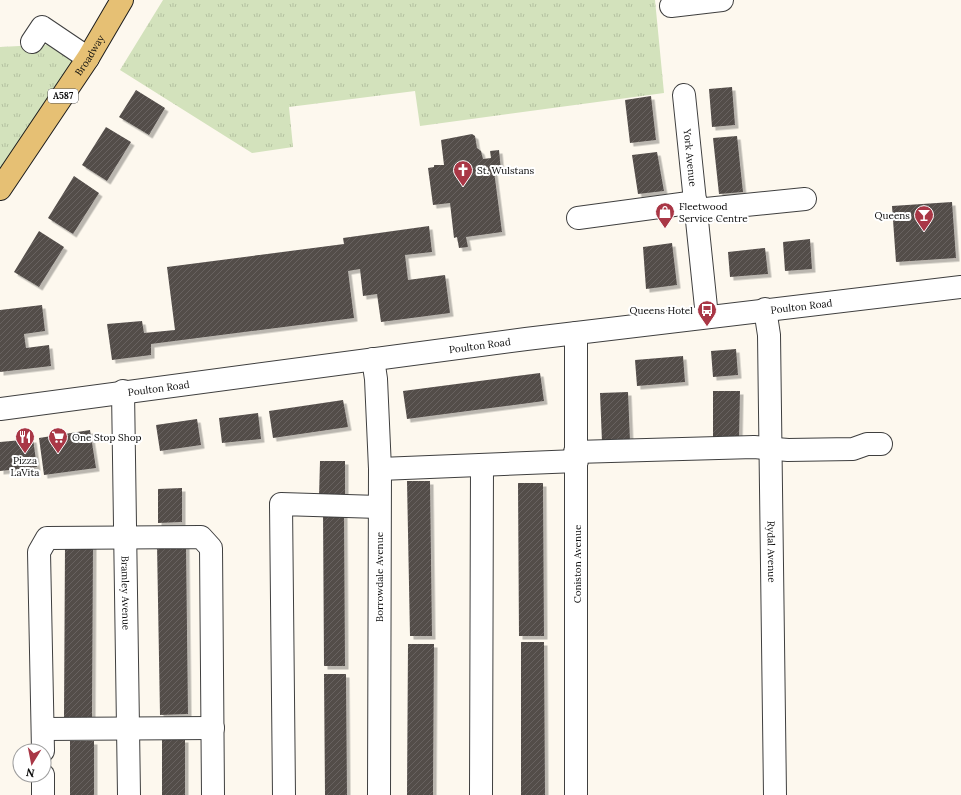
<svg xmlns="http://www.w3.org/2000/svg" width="961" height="795" font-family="Lora,serif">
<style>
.grass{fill:url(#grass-tufts)}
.building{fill:url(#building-hatch);filter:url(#shadow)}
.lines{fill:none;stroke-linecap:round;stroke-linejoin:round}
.minor-casing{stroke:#3f3f3f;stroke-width:24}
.major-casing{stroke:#1d1d1d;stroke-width:24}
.minor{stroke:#fff;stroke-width:22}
.major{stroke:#e6c074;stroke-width:22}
.labels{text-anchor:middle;stroke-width:4;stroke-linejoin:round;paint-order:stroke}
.shield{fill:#fff;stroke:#555;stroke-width:1}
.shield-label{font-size:9px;font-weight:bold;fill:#0c0c0c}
.street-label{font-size:10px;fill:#0c0c0c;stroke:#fff}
.poi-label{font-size:10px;fill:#0c0c0c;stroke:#fff;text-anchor:start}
</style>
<defs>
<pattern id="grass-tufts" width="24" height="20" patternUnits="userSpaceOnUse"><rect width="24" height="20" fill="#d3e2bc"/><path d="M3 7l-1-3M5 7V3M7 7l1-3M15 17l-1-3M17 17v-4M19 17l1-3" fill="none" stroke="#b4c1a0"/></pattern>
<pattern id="building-hatch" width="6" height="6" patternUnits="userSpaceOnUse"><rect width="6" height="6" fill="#534d4a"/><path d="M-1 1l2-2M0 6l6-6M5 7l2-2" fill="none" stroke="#676260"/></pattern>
<filter id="shadow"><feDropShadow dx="3.5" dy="3.5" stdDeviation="0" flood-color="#0004"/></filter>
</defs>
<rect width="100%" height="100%" fill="#fdf8ee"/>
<!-- grass -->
<path class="grass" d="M163,0H655L664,93L420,126L415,91L289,107L293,147L252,153L120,70Z
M98,42L0,189V47Z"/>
<!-- building -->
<path class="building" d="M732,87L735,125L712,127L709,89Z
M136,90L165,108L149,135L119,117Z
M651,96L656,140L630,143L625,100Z
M106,127L131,142L107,181L82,165Z
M472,134L475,136L477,148L481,151L483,159L491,158L490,151L499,150L501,170L494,171L502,232L466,237L468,247L459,248L457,237L454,238L450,203L433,205L428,168L434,167V165H444L441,140Z
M737,136L743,192L719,194L713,138Z
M657,152L664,191L638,194L632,155Z
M74,176L99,193L73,234L48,218Z
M952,202L956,258L896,262L892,206Z
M429,226L432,252L405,255L408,280L445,275L450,313L381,322L377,294L363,296L360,269L348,271L354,318L151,344V355L112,360L107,324L142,321L144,333L175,330L167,267L344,244L343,238Z
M39,231L64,247L39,287L14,272Z
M810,239L812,269L785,271L783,242Z
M672,243L677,285L646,289L643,247Z
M765,248L768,274L730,277L728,252Z
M42,305L45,331L24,334L26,348L49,345L51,366L0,372V310Z
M736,349L738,375L713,377L711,351Z
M683,356L685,382L637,386L635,360Z
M540,373L544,401L407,419L403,391Z
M713,391H740L739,440L713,439Z
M628,392L630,441L602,442L600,393Z
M343,400L348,427L273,438L269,411Z
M258,413L261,439L222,443L219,418Z
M197,419L201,445L160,451L156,425Z
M90,430L96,468L44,475L39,438Z
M33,439L37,467L0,471V442Z
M320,461H345V497H319Z
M407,481H430L432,636H410Z
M518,483H543L544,636H519Z
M182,488V522L158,523V489Z
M323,510H344L345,666H324Z
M157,544H186L188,714L160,715Z
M65,545H93L92,717H64Z
M521,642H544L545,795H521Z
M408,644H434L433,795H407Z
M324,674H346L347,795H325Z
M162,739H185V795H162Z
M70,741H94V795H70Z"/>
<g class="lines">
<defs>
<g id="minor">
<path d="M671,6L722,0"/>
<path d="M32,42L42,27L88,58"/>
<path id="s1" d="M684,95L707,317"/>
<path d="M696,210L805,199"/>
<path d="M578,218L696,202"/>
<path id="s2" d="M765,309L769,335L775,795"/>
<path d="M576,333V795"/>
<path d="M373,359L376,379L380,469L379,795"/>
<path id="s3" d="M123,391L129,795"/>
<path id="s4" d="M0,409L526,339L961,287"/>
<path d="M575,452L754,447L788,450L853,449L867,444H881"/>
<path d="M380,469L577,461"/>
<path d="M43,729L213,728"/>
<path d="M43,751L39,552L47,538L201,537L211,548L213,795"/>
<path d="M43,775V795"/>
<path d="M284,795L281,504L379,507"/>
<path d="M481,795L482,465"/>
</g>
<g id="major">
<path id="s5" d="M0,189L88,58L122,0"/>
</g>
</defs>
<!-- minor casing -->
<use href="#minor" class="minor-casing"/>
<!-- major casing -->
<use href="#major" class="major-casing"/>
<!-- minor -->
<use href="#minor" class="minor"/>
<!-- major -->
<use href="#major" class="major"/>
</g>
<!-- icons -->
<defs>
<symbol id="church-pin" viewBox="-11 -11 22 30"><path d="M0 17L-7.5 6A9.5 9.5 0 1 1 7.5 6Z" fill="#a93746" stroke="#fff"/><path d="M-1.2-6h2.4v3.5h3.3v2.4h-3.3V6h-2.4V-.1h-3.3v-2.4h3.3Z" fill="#fff"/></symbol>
<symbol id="shop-pin" viewBox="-11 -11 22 30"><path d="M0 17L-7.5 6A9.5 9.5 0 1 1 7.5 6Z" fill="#a93746" stroke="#fff"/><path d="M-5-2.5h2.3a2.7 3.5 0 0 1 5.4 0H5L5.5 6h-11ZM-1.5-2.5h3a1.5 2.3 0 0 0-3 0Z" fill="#fff"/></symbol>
<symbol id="bar-pin" viewBox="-11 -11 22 30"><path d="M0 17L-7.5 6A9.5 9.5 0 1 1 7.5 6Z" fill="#a93746" stroke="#fff"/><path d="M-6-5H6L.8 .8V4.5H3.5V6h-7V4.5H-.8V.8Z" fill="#fff"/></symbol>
<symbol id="bus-pin" viewBox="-11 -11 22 30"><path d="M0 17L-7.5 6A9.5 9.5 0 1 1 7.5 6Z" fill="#a93746" stroke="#fff"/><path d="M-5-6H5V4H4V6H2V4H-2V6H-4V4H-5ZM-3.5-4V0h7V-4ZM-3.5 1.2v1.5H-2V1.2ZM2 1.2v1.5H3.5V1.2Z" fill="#fff"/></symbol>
<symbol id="restaurant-pin" viewBox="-11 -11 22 30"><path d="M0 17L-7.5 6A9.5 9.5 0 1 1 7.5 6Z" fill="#a93746" stroke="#fff"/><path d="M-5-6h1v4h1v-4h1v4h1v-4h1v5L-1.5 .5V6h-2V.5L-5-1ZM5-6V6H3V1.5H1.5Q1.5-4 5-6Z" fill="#fff"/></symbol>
<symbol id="supermarket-pin" viewBox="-11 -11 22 30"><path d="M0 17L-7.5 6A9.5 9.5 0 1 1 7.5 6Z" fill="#a93746" stroke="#fff"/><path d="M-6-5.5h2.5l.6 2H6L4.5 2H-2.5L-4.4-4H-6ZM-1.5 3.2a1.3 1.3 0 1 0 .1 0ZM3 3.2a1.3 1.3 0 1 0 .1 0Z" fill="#fff"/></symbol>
</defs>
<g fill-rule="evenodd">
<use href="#church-pin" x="452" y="159" width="22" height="30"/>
<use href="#shop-pin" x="654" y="201" width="22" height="30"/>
<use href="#bar-pin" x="913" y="204" width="22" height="30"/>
<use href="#bus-pin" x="696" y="299" width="22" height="30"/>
<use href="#restaurant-pin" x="14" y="426" width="22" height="30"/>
<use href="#supermarket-pin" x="47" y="426" width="22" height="30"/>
</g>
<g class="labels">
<!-- shield labels -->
<rect class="shield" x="48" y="89" width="30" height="14" rx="3"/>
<g class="shield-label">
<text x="63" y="99">A587</text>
</g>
<!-- street labels -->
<g class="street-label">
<text dy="4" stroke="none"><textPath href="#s5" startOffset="161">Broadway</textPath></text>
<text dy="4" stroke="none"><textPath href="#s1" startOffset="63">York Avenue</textPath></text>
<text dy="4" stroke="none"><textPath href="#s4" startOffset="808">Poulton Road</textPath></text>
<text dy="4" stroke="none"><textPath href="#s4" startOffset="484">Poulton Road</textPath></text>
<text dy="4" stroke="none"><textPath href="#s4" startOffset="160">Poulton Road</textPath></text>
<text dy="4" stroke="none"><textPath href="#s2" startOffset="243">Rydal Avenue</textPath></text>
<text transform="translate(577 564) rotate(-90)" y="4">Coniston Avenue</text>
<text transform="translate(379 577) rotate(-90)" y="4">Borrowdale Avenue</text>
<text dy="4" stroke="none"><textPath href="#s3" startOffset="202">Bramley Avenue</textPath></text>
</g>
<!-- poi labels -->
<g class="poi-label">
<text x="477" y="174">St. Wulstans</text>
<text x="679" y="210">Fleetwood<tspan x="679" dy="12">Service Centre</tspan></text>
<text x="910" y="219" text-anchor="end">Queens</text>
<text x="693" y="314" text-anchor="end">Queens Hotel</text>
<text x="72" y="441">One Stop Shop</text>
<text x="25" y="464" text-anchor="middle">Pizza<tspan x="25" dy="12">LaVita</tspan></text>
</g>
</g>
<!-- north arrow -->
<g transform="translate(32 763) rotate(190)"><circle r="19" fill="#ffffff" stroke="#9e9e9e"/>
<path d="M0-3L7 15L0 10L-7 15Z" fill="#a93746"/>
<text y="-6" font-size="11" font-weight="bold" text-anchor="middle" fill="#0c0c0c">N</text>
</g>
</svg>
